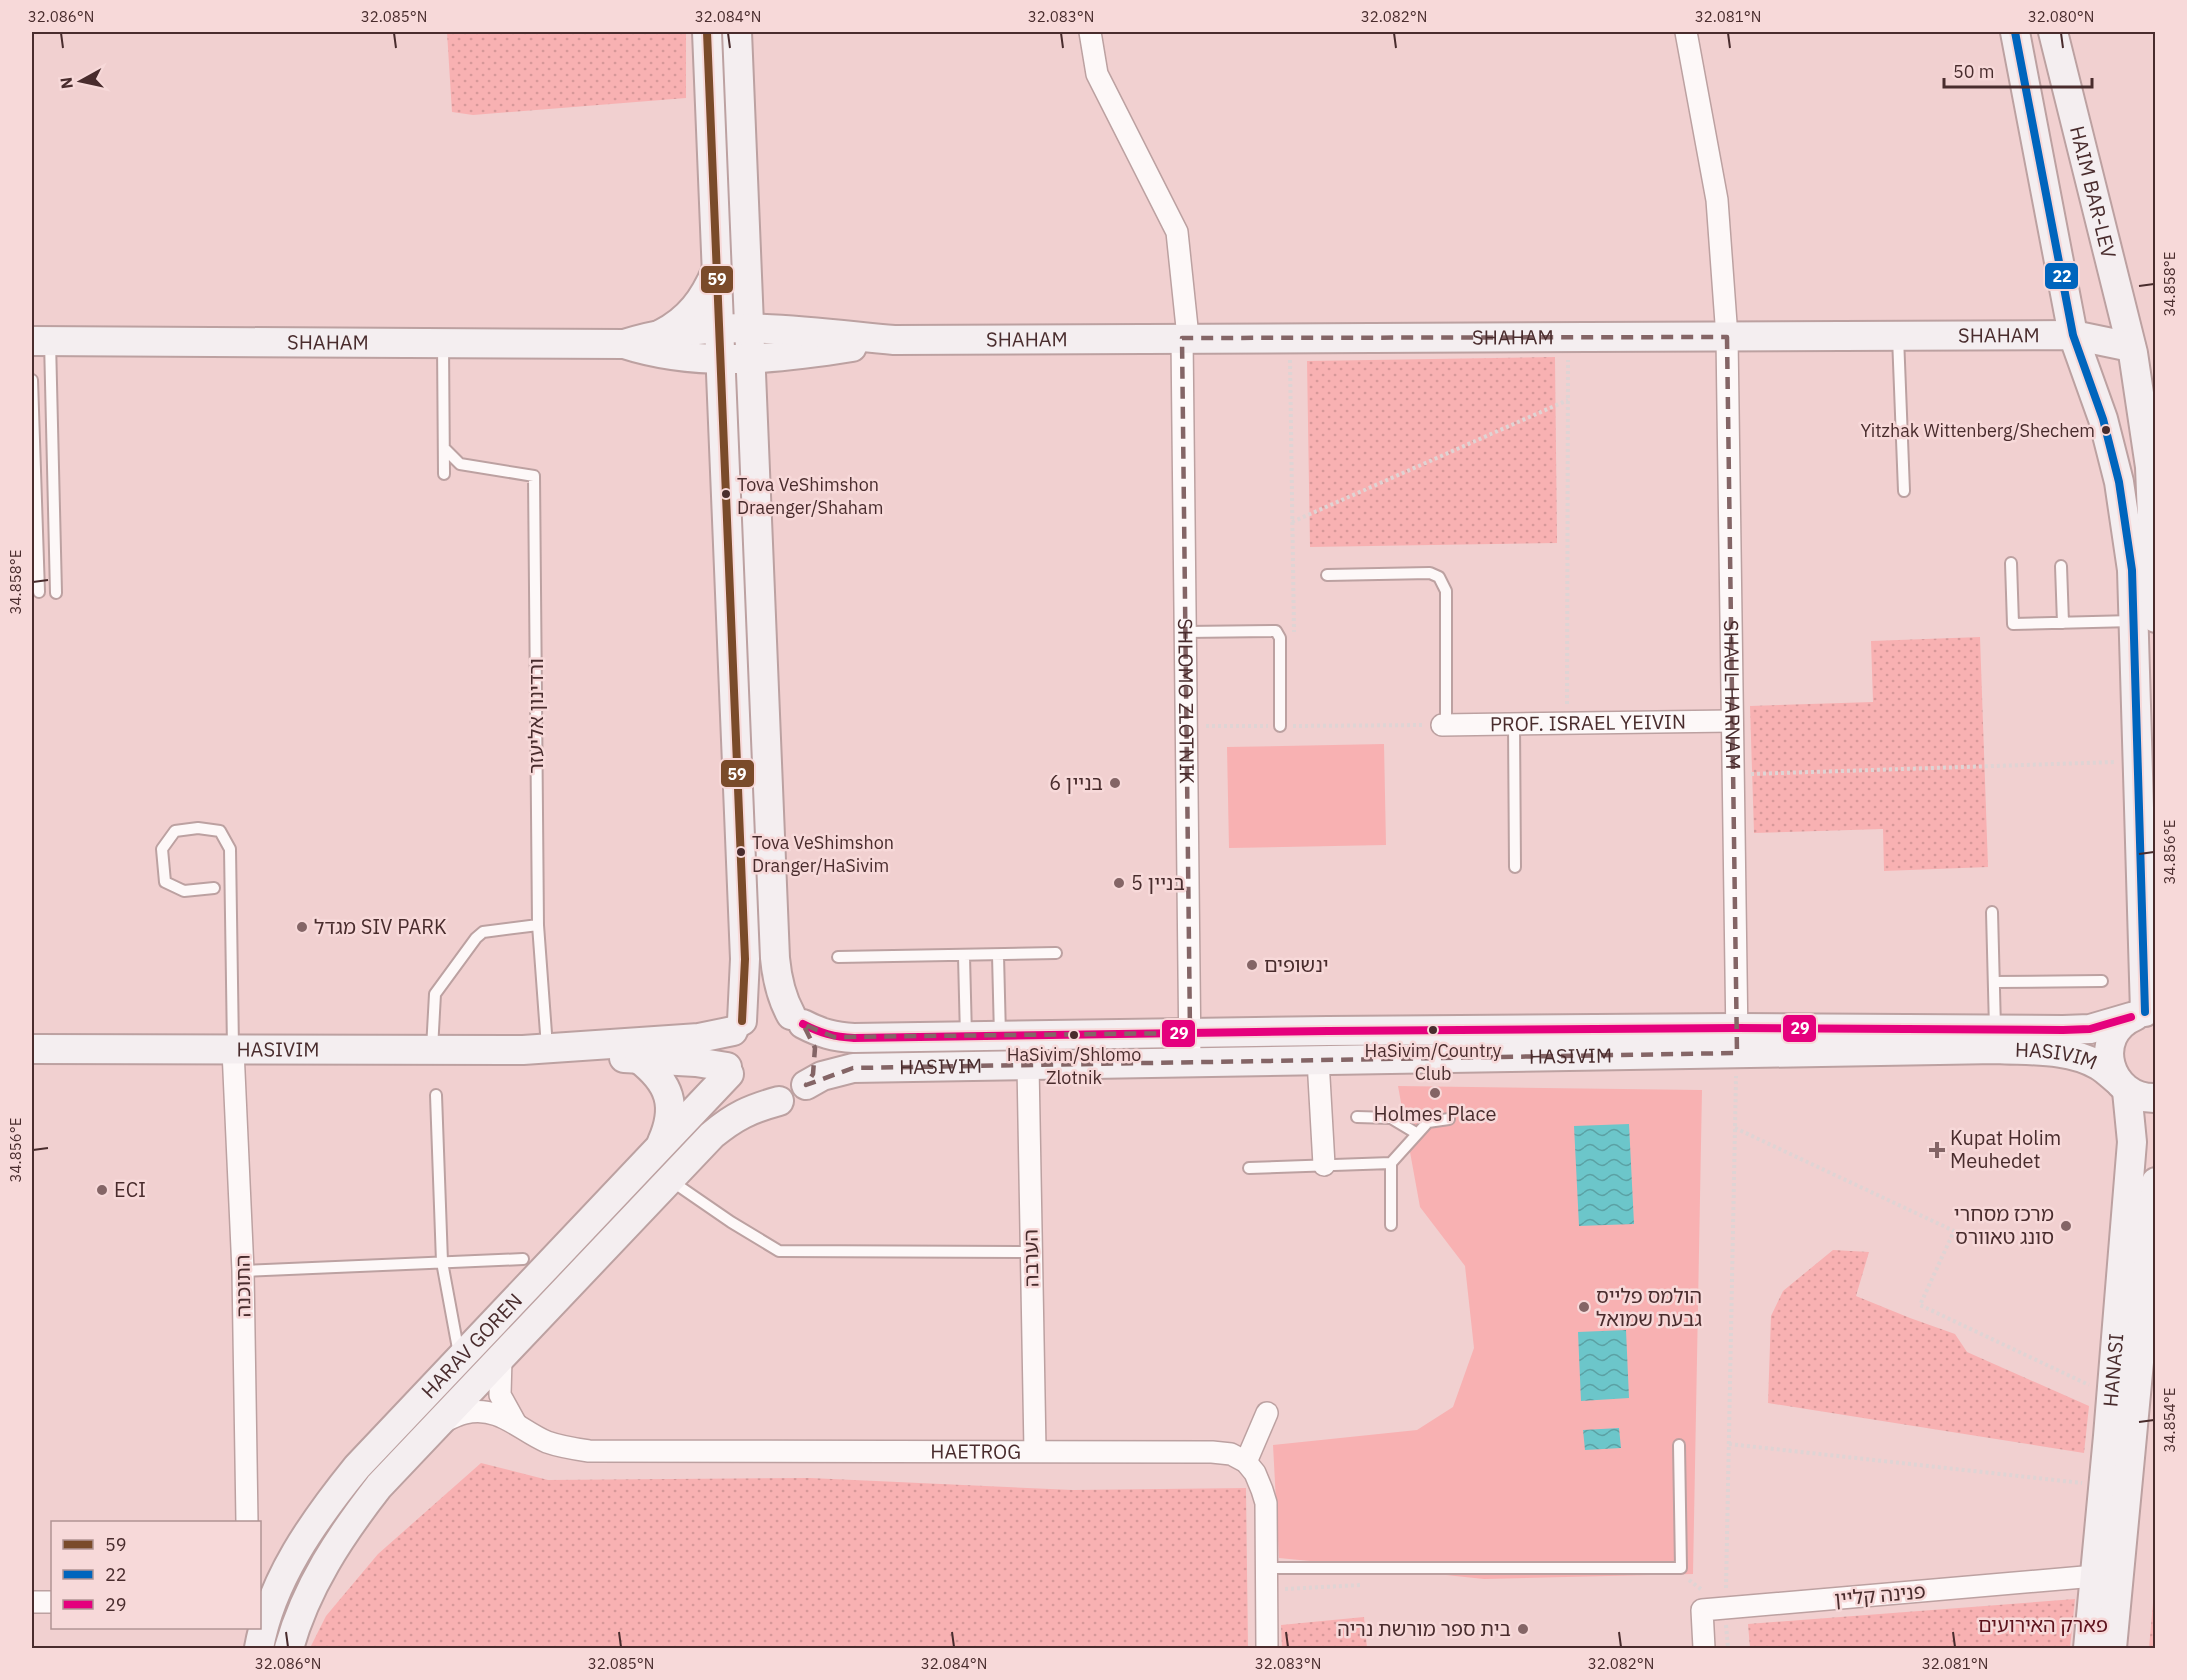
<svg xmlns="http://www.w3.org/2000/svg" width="2187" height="1680" font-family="'IBM Plex Sans','Noto Sans Hebrew',sans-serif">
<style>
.green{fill:url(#green-dots)}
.pitch{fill:#f8b1b2}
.water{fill:url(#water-waves)}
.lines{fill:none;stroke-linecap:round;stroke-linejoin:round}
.lane-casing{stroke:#bca1a1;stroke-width:14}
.street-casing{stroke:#bca1a1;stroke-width:24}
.secondary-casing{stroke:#bca1a1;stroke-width:32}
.path{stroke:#dfd4d4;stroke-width:4;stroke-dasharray:3 3;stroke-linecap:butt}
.lane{stroke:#fdf8f8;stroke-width:10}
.street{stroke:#fdf8f8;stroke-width:21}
.secondary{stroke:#f4eef0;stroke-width:28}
.bus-1-casing{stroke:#f7d9d9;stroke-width:12}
.bus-2-casing{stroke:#f7d9d9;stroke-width:12}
.bus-3-casing{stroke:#f7d9d9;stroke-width:12}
.bus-1{stroke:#7a4b2a;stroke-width:8}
.bus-2{stroke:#0065bd;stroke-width:8}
.bus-3{stroke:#e5007d;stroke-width:8}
.marked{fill:none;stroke:#846566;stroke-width:4.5;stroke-dasharray:12 8;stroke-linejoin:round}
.ticks{fill:none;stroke:#492c2d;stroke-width:2}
.bus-dot{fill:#492c2d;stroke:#f7d9d9;stroke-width:2}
.poi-dot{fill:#846566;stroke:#f7d9d9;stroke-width:2}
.labels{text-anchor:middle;stroke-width:5;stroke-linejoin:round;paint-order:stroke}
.bus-label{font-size:18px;fill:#492c2d;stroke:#f7d9d9;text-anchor:start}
.street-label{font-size:20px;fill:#492c2d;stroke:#f7d9d9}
.poi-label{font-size:20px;fill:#492c2d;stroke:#f7d9d9;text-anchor:start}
.park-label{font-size:20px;fill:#5d131d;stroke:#f7d9d9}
.line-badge{stroke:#f7d9d9;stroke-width:2}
.badge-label{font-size:16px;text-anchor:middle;font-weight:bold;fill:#fff}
.neatline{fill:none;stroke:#492c2d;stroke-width:2}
.ticks-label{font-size:15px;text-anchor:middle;fill:#492c2d}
</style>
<defs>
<pattern id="green-dots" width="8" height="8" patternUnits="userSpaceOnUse" patternTransform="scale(1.5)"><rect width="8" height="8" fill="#f8b1b2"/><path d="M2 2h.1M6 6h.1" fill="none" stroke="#d69899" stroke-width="1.8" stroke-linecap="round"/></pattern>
<pattern id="water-waves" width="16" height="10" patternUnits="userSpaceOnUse" patternTransform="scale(1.5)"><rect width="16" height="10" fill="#6cc6ca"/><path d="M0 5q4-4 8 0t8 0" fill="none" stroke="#5ba1a4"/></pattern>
</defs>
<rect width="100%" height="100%" fill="#f1d0d0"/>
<!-- green -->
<path class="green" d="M447,32H686V98L473,115L452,112Z
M1555,357L1557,543L1310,547L1307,361Z
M1980,637L1988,867L1884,871L1883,829L1754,833L1750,706L1873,702L1871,641Z
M1833,1250L1869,1252L1856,1296L1910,1318L1955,1334L1967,1352L2089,1406L2084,1453L1768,1403L1771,1316L1783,1291Z
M481,1463L548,1480L810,1478L1073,1490L1246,1488L1248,1648H310L326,1616L378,1554Z
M2155,1580V1648H2149Z
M2075,1599L2070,1648H1750L1748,1624Z
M1364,1617L1367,1648H1282L1281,1625Z"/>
<!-- pitch -->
<path class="pitch" d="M1384,744L1386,845L1229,848L1227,747Z
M1398,1086L1702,1090L1693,1574L1484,1579L1341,1564H1320V1562L1279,1558L1273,1445L1417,1430L1453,1407L1474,1348L1465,1266L1420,1207Z"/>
<!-- water -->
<path class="water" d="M1629,1124L1634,1224L1579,1226L1574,1126Z
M1626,1330L1629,1398L1581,1401L1578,1332Z
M1619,1428L1621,1448L1585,1450L1583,1430Z"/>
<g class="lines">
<defs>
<path id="lane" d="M1898,337L1904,491
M50,341L56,593
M443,344L444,474
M32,380L39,592
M444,448L460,464L534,476L538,925L547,1047
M2011,563L2013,624L2133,621
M2061,566L2063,623
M1327,575L1430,573L1439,577L1446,591V725
M1185,632L1276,631L1280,638V726
M1514,724L1515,867
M214,888L184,891L165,882L162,849L175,831L198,828L220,831L230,849L233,1048
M1992,912L1995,1028
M998,955L1000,1036
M964,956L966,1037
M838,957L1056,953
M1994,982L2102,981
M432,1049L435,994L476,938L483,932L538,925
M436,1095L442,1262L459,1354
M1357,1117L1391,1118L1416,1133
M1249,1168L1391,1163
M670,1180L731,1222L779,1251L1031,1252
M1391,1225V1163L1428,1122L1449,1119
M243,1271L523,1259
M1266,1568H1681L1679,1445"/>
<g id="street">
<path d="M1090,32L1097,74L1177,232L1188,337"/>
<path id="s1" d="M1686,32L1717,200L1727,337L1737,1041"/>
<path id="s2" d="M1182,338L1190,1062"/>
<path id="s3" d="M1442,725L1732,721"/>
<path d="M233,1050L243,1271L247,1522"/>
<path d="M1318,1060L1324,1165"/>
<path d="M1028,1065L1035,1450"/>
<path d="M501,1358L500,1395L516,1424"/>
<path id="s4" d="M443,1422C450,1419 458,1414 465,1413C499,1405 519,1430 547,1442C561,1447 575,1449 589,1451L1212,1452L1231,1454L1246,1462L1255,1473L1262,1490L1266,1503L1267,1648"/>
<path d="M1246,1462L1267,1413"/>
<path d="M32,1602H52"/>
<path d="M1704,1648L1702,1610L2095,1576"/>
</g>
<g id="secondary">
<path d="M707,32L745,959L742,1021"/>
<path d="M737,32L775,958C777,979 781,997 791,1015"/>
<path d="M2015,32L2073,335L2103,419L2119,482L2132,570L2145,1012"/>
<path id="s5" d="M2053,32L2133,353L2150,467L2156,618"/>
<path d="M661,334C689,320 704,299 716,271"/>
<path id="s6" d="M32,341L624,344C698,368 777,359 852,347"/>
<path id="s7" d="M624,344C710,316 807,332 894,340L2073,335L2131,347"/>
<path d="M2135,1016C2090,1035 2108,1100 2156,1098"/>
<path d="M803,1024C820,1033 834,1037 854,1038L1328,1031L1737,1028L2063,1030L2090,1029L2131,1017"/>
<path id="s8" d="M32,1049L523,1050L699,1038L733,1031"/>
<path d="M624,1058L696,1062L727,1067"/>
<path d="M639,1059C670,1083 678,1106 662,1142"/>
<path id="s9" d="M806,1085L822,1076L853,1068L1997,1049C2030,1051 2068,1048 2098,1065C2105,1069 2111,1075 2117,1080"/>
<path id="s10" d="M259,1648C271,1580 314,1520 357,1467L729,1074"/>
<path d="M289,1648C306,1587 340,1536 379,1486L712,1135C735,1116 750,1109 779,1101"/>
<path id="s11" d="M2088,1648L2108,1436L2132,1142L2127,1091"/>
<path d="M2112,1648L2156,1182"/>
</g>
</defs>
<!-- lane casing -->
<use href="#lane" class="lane-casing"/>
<!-- street casing -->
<use href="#street" class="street-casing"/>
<!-- secondary casing -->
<use href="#secondary" class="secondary-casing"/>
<!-- path -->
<path class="path" d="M1290,360L1294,632
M1292,522L1568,400
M1567,704L1568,360
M1206,726H1268
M1293,726L1424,725
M1751,774L2115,762
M1735,1128L1954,1231L1920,1305L2089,1385
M1729,1444L2082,1483
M1689,1580L1702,1590
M1726,1588L1736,1076
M1285,1589L1361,1585
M1726,1625L1728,1648"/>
<!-- lane -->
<use href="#lane" class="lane"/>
<!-- street -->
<use href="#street" class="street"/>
<!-- secondary -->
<use href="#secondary" class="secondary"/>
<defs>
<path id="bus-1" d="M707,32L745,959L742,1021"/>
<path id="bus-2" d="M2015,32L2073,335L2103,419L2119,482L2132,570L2145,1012"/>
<path id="bus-3" d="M803,1024C820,1033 834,1037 854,1038L1328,1031L1737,1028L2063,1030L2090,1029L2131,1017"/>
</defs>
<!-- bus-1 casing -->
<use href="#bus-1" class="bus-1-casing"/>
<!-- bus-2 casing -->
<use href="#bus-2" class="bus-2-casing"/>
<!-- bus-3 casing -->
<use href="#bus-3" class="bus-3-casing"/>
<!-- bus-1 -->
<use href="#bus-1" class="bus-1"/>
<!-- bus-2 -->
<use href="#bus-2" class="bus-2"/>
<!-- bus-3 -->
<use href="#bus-3" class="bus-3"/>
</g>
<!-- marked area -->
<path class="marked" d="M1727,337L1737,1053L853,1068L806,1085L813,1074L815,1048L803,1024L834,1037L1190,1033L1182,338Z"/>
<!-- ticks -->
<path class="ticks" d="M61,33L63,48M394,33L396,48M728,33L730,48M1061,33L1063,48M1394,33L1396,48M1728,33L1730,48M2061,33L2063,48M2139,286L2154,284M33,582L48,580M2139,854L2154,852M33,1150L48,1148M2139,1422L2154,1420M286,1632L288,1647M619,1632L621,1647M952,1632L954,1647M1286,1632L1288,1647M1619,1632L1621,1647M1953,1632L1955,1647"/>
<!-- markers -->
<g class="bus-dot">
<circle cx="2106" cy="430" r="5"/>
<circle cx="726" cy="494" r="5"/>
<circle cx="741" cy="852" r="5"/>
<circle cx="1433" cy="1030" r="5"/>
<circle cx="1074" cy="1035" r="5"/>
</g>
<g class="poi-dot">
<circle cx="1115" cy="783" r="6"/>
<circle cx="1119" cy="883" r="6"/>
<circle cx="302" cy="927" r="6"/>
<circle cx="1252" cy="965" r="6"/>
<circle cx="1435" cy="1093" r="6"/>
<path d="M1934 1141h6v6h6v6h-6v6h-6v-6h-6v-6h6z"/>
<circle cx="102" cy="1190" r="6"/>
<circle cx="2066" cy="1226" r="6"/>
<circle cx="1584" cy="1307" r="6"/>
<circle cx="1523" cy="1629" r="6"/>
</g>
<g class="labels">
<!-- bus labels -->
<g class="bus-label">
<text x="2095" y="437" text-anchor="end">Yitzhak Wittenberg/Shechem</text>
<text x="737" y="491">Tova VeShimshon<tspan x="737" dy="23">Draenger/Shaham</tspan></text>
<text x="752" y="849">Tova VeShimshon<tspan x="752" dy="23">Dranger/HaSivim</tspan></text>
<text x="1433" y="1057" text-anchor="middle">HaSivim/Country<tspan x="1433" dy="23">Club</tspan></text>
<text x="1074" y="1061" text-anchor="middle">HaSivim/Shlomo<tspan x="1074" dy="23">Zlotnik</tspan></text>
</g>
<!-- street labels -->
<g class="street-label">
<text dy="7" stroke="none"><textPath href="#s5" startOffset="165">HAIM BAR-LEV</textPath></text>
<text dy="7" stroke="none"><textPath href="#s7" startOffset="1377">SHAHAM</textPath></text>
<text dy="7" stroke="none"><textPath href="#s7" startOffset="891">SHAHAM</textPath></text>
<text dy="7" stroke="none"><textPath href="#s7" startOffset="405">SHAHAM</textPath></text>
<text dy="7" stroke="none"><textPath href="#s6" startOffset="296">SHAHAM</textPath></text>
<text dy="7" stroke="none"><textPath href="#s1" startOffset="666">SHAUL HARNAM</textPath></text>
<text dy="7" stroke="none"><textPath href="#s2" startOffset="363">SHLOMO ZLOTNIK</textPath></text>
<text transform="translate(536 716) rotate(-90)" y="7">ורדינון אליעזר</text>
<text dy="7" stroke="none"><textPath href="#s3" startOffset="146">PROF. ISRAEL YEIVIN</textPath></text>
<text dy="7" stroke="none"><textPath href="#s8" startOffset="246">HASIVIM</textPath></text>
<text dy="7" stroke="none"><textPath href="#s9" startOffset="768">HASIVIM</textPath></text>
<text dy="7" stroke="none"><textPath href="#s9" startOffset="1254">HASIVIM</textPath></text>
<text dy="7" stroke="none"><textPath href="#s9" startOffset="138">HASIVIM</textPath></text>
<text transform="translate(1031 1258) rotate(-91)" y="7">הערבה</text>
<text transform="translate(243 1286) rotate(-91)" y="7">התוכנה</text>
<text dy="7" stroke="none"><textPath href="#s10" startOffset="375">HARAV GOREN</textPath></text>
<text dy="7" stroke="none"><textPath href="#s11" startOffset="279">HANASI</textPath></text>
<text dy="7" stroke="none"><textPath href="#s4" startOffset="543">HAETROG</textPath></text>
<text transform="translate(1880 1595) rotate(-5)" y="7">פנינה קליין</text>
</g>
<!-- poi labels -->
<g class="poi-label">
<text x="1103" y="790" text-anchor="end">בניין 6</text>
<text x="1131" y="890">בניין 5</text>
<text x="314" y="934">מגדל SIV PARK</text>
<text x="1264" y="972">ינשופים</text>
<text x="1435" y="1121" text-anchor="middle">Holmes Place</text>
<text x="1950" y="1145">Kupat Holim<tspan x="1950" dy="23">Meuhedet</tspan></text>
<text x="114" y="1197">ECI</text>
<text x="2054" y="1221" text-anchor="end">מרכז מסחרי<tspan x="2054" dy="23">סונג טאוורס</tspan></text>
<text x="1596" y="1303">הולמס פלייס<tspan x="1596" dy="23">גבעת שמואל</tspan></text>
<text x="1511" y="1636" text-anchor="end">בית ספר מורשת נריה</text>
</g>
<!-- park labels -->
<g class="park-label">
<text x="2043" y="1632">פארק האירועים</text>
</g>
</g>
<g class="line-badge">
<rect x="2044" y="262" width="35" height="28" rx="6" fill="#0065bd"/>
<rect x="700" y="265" width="34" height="29" rx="6" fill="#7a4b2a"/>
<rect x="720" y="759" width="35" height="29" rx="6" fill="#7a4b2a"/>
<rect x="1782" y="1014" width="35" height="29" rx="6" fill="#e5007d"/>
<rect x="1161" y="1019" width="35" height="29" rx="6" fill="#e5007d"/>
</g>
<g class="badge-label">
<text x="2062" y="282">22</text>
<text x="717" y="285">59</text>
<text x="737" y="780">59</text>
<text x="1800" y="1034">29</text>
<text x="1179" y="1039">29</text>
</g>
<!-- border -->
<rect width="2187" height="1680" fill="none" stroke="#f7d9d9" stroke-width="66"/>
<!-- legend -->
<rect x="51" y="1521" width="210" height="108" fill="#f7d9d9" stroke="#b19494" stroke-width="1.5"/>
<rect x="63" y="1540" width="30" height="9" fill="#7a4b2a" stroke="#b19494" stroke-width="1.5"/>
<text x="105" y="1551" font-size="18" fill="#492c2d">59</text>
<rect x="63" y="1570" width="30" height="9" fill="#0065bd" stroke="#b19494" stroke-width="1.5"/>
<text x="105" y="1581" font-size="18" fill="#492c2d">22</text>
<rect x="63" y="1600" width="30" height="9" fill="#e5007d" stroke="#b19494" stroke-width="1.5"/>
<text x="105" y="1611" font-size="18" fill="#492c2d">29</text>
<!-- north arrow -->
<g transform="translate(81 81) rotate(262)" stroke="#f7d9d9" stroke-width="4.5" paint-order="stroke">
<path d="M0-4.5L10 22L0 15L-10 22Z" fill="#492c2d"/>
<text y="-9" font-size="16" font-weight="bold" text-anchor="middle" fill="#492c2d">N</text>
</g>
<!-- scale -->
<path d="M1944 78v9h148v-9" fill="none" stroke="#492c2d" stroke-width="3"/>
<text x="1953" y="78" font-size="18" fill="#492c2d" stroke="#f7d9d9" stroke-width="4.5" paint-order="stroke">50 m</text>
<rect x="33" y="33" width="2121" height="1614" class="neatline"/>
<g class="ticks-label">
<text x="61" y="22">32.086°N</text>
<text x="394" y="22">32.085°N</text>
<text x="728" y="22">32.084°N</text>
<text x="1061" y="22">32.083°N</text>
<text x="1394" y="22">32.082°N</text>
<text x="1728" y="22">32.081°N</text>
<text x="2061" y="22">32.080°N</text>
<text transform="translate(2170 284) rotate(-90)" y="5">34.858°E</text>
<text transform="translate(16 582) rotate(-90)" y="5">34.858°E</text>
<text transform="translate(2170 852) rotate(-90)" y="5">34.856°E</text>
<text transform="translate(16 1150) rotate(-90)" y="5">34.856°E</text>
<text transform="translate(2170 1420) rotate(-90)" y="5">34.854°E</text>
<text x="288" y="1669">32.086°N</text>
<text x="621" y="1669">32.085°N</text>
<text x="954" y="1669">32.084°N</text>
<text x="1288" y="1669">32.083°N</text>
<text x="1621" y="1669">32.082°N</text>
<text x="1955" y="1669">32.081°N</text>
</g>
</svg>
